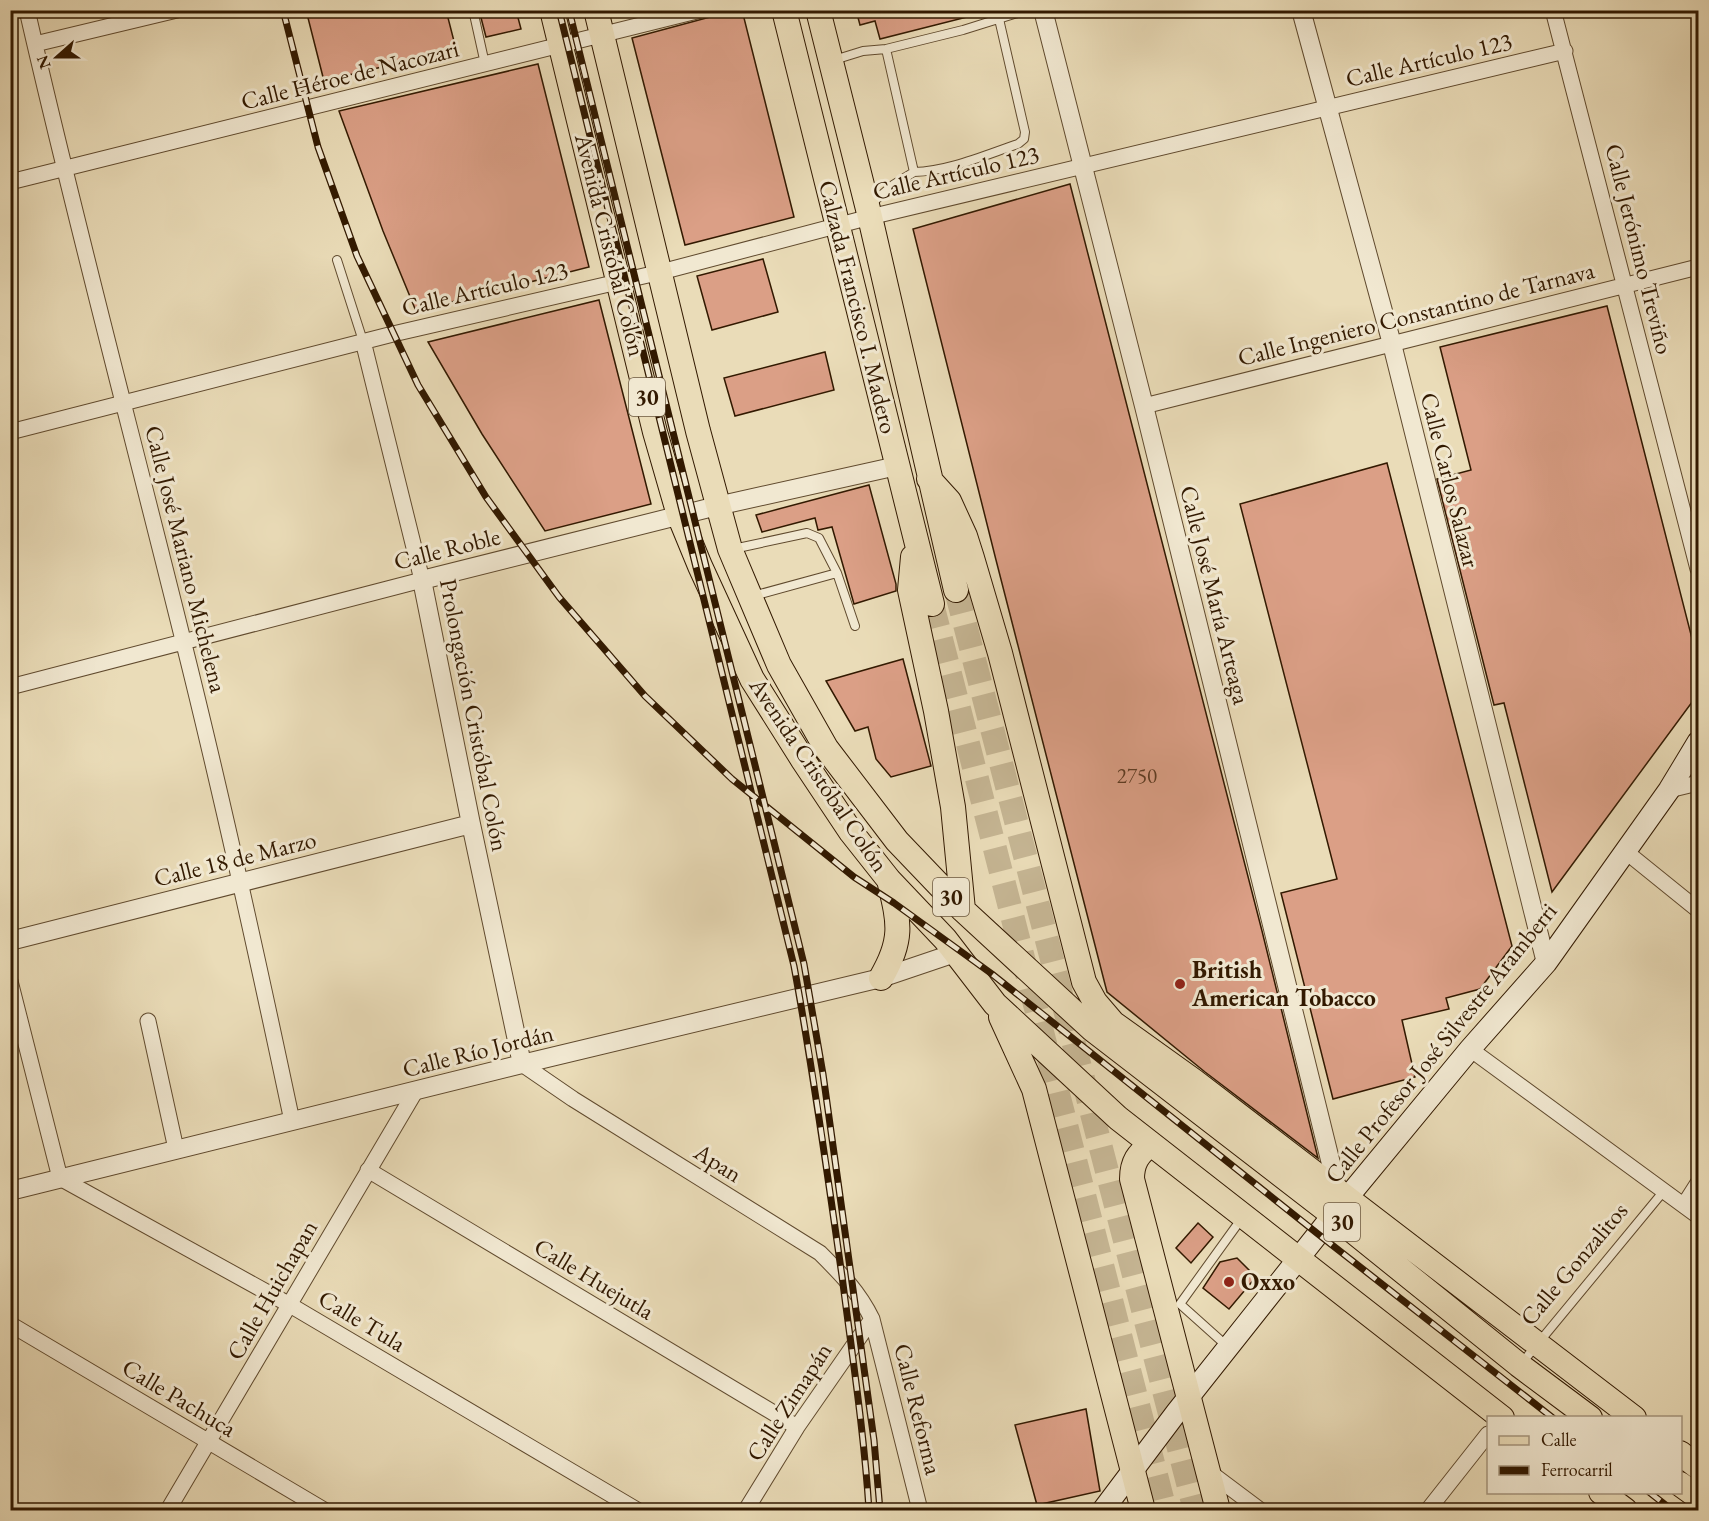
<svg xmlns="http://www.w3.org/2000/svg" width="1709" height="1521" font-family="'EB Garamond',serif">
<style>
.building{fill:#db9f86;stroke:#321900;stroke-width:1.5}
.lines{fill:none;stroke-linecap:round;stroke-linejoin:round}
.primary-tunnel{stroke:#c5b593;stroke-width:24;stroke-dasharray:24 12;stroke-linecap:butt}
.service-casing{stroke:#604a2e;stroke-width:10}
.minor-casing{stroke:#604a2e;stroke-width:17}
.tertiary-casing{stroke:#604a2e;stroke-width:20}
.secondary-casing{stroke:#321900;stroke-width:23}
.primary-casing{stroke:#321900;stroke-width:26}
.service{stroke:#f1e8d1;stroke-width:8}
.minor{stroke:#f1e8d1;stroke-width:15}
.tertiary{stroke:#f1e8d1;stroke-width:18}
.secondary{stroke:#f1e8d1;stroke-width:21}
.primary{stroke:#eadcb8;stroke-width:24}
.rail-casing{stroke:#321900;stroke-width:7}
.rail{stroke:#f1e8d1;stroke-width:4.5;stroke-dasharray:14;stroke-linecap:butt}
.poi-dot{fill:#8f2418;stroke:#f1e8d1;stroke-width:2}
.labels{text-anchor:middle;stroke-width:6;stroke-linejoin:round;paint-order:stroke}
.number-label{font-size:21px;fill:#5c3a22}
.shield{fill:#f1e8d1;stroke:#6b573f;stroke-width:1.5}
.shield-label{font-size:22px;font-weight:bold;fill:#321900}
.street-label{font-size:24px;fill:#321900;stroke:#f1e8d1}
.poi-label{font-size:24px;font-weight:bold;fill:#321900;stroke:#f1e8d1;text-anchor:start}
</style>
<rect width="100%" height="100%" fill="#eadcb8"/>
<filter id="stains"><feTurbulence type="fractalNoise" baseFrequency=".00333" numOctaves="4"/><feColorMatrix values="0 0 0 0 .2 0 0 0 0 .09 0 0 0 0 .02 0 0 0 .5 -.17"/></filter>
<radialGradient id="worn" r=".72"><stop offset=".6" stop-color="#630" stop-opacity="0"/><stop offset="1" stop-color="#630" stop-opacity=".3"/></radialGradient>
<!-- building -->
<path class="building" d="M306,10H446L456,49L324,81Z
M479,10H516L521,29L486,37Z
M736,10H742L794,217L685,245L632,38Z
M856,10H974L975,15L880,39L875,21L860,25Z
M538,64L589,267L416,311L383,231L339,111Z
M1070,184L1262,931L1318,1158L1205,1072L1107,992L996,560L913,229Z
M763,259L778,312L712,330L697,276Z
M599,300L651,504L545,531L482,434L428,342Z
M1607,306L1698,662V694L1552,892L1504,703L1494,705L1437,479L1471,470L1440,347Z
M825,352L834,390L735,416L724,378Z
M1387,463L1512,946L1480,989L1446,998L1449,1009L1402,1020L1415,1077L1333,1099L1281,893L1337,879L1240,504Z
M869,485L896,584V591L854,604L832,527L818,530L815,518L762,532L756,515Z
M903,659L931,766L891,777L876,759L868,727L855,731L826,681Z
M1198,1223L1213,1237L1191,1263L1176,1248Z
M1237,1258L1256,1277L1229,1309L1203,1288L1220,1262Z
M1086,1409L1100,1491L1037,1505L1015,1425Z"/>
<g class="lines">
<!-- primary-tunnel -->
<path class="primary-tunnel" d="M956,590L1195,1510
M932,604L1165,1510"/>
<defs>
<path id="service" d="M473,10L485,64
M886,49L914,172C949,171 985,155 1018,144L1024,139L1025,132L999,19
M834,60L863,51L886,49L963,30L1027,10
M872,203L893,185L914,172
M337,260L363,341
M733,549L807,533L819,538L837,573L855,626
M753,596L837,573
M1228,1347L1180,1304L1242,1218
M1521,1364L1663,1192"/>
<path id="minor" d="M27,10C75,221 131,430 183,640C223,800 258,960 292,1121
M1553,10L1698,569
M35,44L177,10
M10,182L701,10
M1144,406L1698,267
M10,432L393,334L661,272L870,217L1565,51
M10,687L422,580L363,341
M1669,790L1698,783
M1625,851L1698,910
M10,981L60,1178L290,1305L637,1510
M148,1021L176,1149
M1470,1049L1698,1216
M522,1064L573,1099L820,1253C841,1274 859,1292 872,1319L920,1510
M368,1170L797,1427
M1684,1205L1698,1183
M10,1324L324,1510
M1208,1471L1260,1510
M168,1510L415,1092
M746,1510L797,1427L872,1319
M1428,1510L1488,1434"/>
<path id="tertiary" d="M1043,10L1144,406L1338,1192
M1301,10L1392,344L1546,963
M10,941L471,824
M522,1064L471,824L422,580L717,506L897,466
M10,1191L522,1064L881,978L955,953"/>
<path id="secondary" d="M1103,1510L1176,1413L1333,1215L1470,1049L1546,963L1669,790L1698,742"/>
<path id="primary" d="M552,10L655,432L679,515L700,566L752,679L803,760L851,832L889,880L945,939L995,1004L1118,1118L1502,1418
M596,10L698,431L730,549L779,665L826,748L897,841L963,910L1092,1029L1333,1215L1519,1365L1590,1418
M784,10L932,604
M818,10L870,217L956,590
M929,479L949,501L965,536L972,558L1000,653L1084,982L1095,1002L1113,1023L1194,1081L1634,1418
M913,557L910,590L936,711L953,807L963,910
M881,978C904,939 899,922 889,880
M1001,1017L1034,1089L1143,1510
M1151,1144C1138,1154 1132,1162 1132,1179L1218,1510
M1680,1453L1698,1467
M1680,1484L1698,1497
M1601,1492L1625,1510"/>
</defs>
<!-- service casing -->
<use href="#service" class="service-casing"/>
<!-- minor casing -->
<use href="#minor" class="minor-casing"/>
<!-- tertiary casing -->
<use href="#tertiary" class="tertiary-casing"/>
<!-- secondary casing -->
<use href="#secondary" class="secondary-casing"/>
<!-- primary casing -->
<use href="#primary" class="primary-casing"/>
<!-- service -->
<use href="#service" class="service"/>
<!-- minor -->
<use href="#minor" class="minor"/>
<!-- tertiary -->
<use href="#tertiary" class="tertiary"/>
<!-- secondary -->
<use href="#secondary" class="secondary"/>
<!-- primary -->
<use href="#primary" class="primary"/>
<defs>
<path id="rail" d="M283,10L318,147L357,256L418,385L486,497L559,597L645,696L732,779L854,877L894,903L992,974L1318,1234L1553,1418
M559,10L794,966C813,1069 827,1172 842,1276C852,1354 864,1432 869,1510
M569,10L804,964L823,1074L874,1440L880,1510
M1649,1492L1672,1510"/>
</defs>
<!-- rail casing -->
<use href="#rail" class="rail-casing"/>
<!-- rail -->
<use href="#rail" class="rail"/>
</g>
<!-- markers -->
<g class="poi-dot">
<circle cx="1180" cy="984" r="6"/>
<circle cx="1229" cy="1282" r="6"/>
</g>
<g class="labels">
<!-- number labels -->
<g class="number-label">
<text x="1137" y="783">2750</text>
</g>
<!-- shield labels -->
<g class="shield">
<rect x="629" y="378" width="36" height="38" rx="4.5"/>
<rect x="933" y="878" width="36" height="38" rx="4.5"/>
<rect x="1324" y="1203" width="36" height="38" rx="4.5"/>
</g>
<g class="shield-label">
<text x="647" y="405">30</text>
<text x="951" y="905">30</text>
<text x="1342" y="1230">30</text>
</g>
<!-- street labels -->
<g class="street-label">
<text transform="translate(1429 60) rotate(-13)" y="8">Calle Artículo 123</text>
<text transform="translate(350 75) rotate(-14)" y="8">Calle Héroe de Nacozari</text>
<text transform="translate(956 173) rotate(-13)" y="8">Calle Artículo 123</text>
<text transform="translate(610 245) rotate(76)" y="8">Avenida Cristóbal Colón</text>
<text transform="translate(1639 249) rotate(76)" y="8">Calle Jerónimo Treviño</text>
<text transform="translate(485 289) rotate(-13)" y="8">Calle Artículo 123</text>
<text transform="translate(858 307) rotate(76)" y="8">Calzada Francisco I. Madero</text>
<text transform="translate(1416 314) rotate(-14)" y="8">Calle Ingeniero Constantino de Tarnava</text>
<text transform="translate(1450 480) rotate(76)" y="8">Calle Carlos Salazar</text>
<text transform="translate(447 549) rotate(-14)" y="8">Calle Roble</text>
<text transform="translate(186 559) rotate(76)" y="8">Calle José Mariano Michelena</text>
<text transform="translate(1215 595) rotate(76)" y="8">Calle José María Arteaga</text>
<text transform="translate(474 715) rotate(79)" y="8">Prolongación Cristóbal Colón</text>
<text transform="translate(819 775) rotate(56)" y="8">Avenida Cristóbal Colón</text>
<text transform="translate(235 859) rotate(-14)" y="8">Calle 18 de Marzo</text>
<text transform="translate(1441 1043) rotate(-51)" y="8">Calle Profesor José Silvestre Aramberri</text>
<text transform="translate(478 1051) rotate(-14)" y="8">Calle Río Jordán</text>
<text transform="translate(718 1163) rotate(32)" y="8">Apan</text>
<text transform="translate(1574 1264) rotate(-50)" y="8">Calle Gonzalitos</text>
<text transform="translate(594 1279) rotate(31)" y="8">Calle Huejutla</text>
<text transform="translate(272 1290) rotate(-60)" y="8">Calle Huichapan</text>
<text transform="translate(362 1321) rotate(31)" y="8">Calle Tula</text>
<text transform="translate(179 1398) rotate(31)" y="8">Calle Pachuca</text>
<text transform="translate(789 1402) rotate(-57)" y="8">Calle Zimapán</text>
<text transform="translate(918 1409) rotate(76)" y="8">Calle Reforma</text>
</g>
<!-- poi labels -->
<g class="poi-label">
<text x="1192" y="978">British<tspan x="1192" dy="28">American Tobacco</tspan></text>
<text x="1241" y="1290">Oxxo</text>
</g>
</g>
<!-- margin -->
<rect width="1709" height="1521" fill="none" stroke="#eadcb8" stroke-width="36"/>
<rect x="12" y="12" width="1685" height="1497" fill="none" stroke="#321900" stroke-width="3"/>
<rect x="18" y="18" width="1673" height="1485" fill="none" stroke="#321900" stroke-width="1.5"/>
<!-- legend -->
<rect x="1487" y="1416" width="195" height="78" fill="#f1e8d1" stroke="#a5957d" stroke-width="1.5"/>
<rect x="1499" y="1436" width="30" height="9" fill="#eadcb8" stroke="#a5957d" stroke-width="1.5"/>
<text x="1541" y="1446" font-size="18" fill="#321900">Calle</text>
<rect x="1499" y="1466" width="30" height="9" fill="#321900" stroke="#a5957d" stroke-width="1.5"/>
<text x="1541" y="1476" font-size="18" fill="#321900">Ferrocarril</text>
<!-- north arrow -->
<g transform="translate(57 57) rotate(249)" stroke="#f1e8d1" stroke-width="4.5" paint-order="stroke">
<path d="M0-4.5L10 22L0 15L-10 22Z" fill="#321900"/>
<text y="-9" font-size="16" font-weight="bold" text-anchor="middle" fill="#321900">N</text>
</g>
<rect width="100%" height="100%" filter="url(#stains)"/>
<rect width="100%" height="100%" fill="url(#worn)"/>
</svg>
